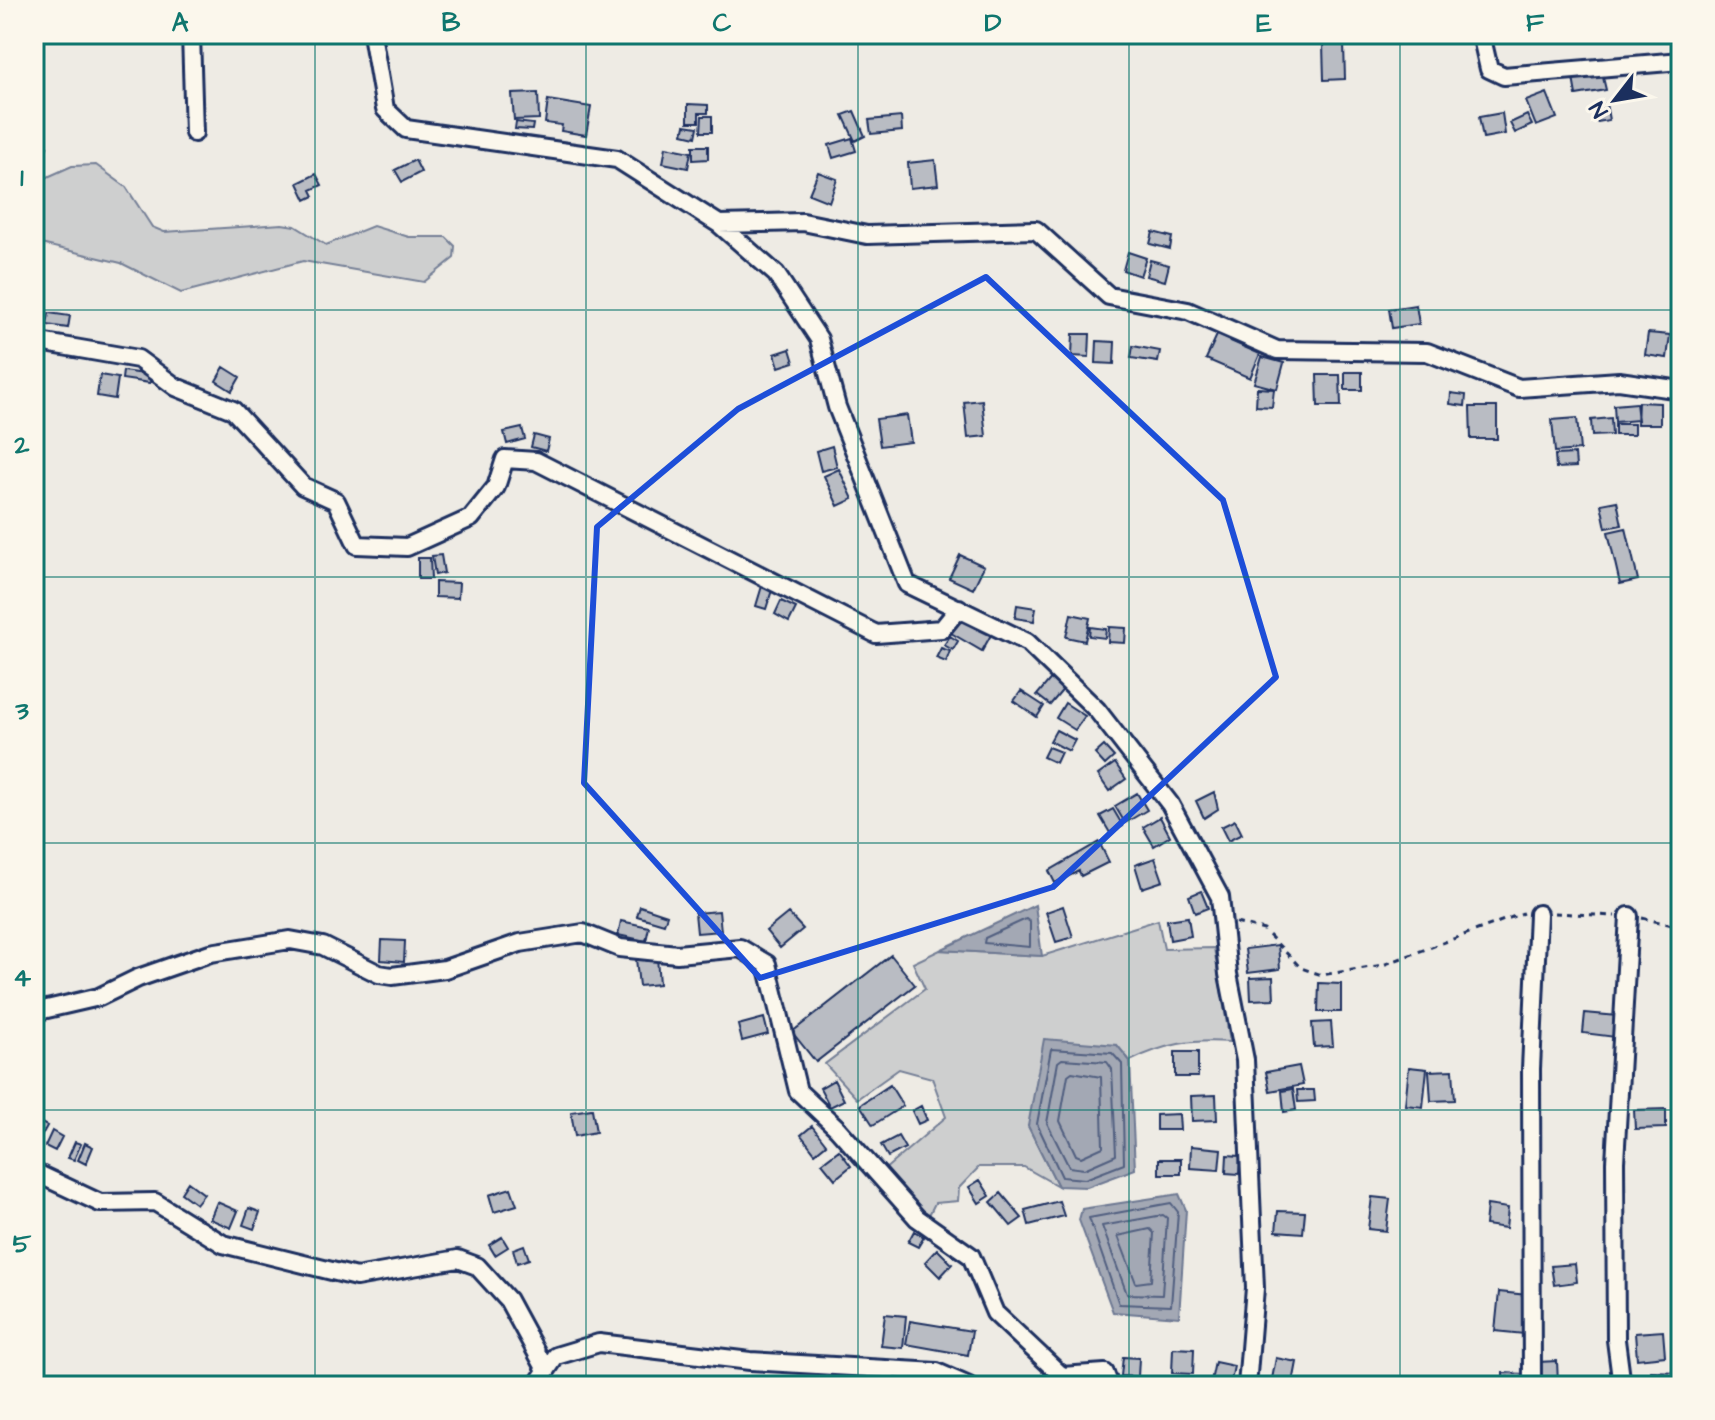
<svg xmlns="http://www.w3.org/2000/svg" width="1715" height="1420" font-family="'Architects Daughter',sans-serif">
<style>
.green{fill:#cecfcf;stroke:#747f96;stroke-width:2}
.water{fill:#a3a8b4;stroke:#6d7892;stroke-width:2}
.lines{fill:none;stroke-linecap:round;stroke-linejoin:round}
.shore{stroke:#515f80;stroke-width:2}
.building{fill:#b9bcc3;stroke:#1b2f5e;stroke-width:2}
.minor-casing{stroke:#1b2f5e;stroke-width:22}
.path{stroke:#1b2f5e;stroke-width:3;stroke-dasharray:6 6;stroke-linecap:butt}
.minor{stroke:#fbf7ec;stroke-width:16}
.marked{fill:none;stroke:#1d4ed8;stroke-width:6;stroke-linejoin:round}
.grid{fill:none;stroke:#0f766e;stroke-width:2;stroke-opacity:0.55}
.neatline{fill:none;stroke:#0f766e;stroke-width:3}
.grid-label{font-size:26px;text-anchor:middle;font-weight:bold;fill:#0f766e}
</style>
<rect width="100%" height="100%" fill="#eeebe4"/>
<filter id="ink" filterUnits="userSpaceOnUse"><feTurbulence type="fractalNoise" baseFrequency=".0125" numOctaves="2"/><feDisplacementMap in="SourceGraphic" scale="16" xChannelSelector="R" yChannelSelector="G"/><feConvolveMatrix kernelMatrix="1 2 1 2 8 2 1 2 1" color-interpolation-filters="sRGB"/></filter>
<g filter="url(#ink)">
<!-- green -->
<path class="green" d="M96,165L126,187L152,227L164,232L282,224L295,226L326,245L373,226L409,237H446L455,246L454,258L424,282L303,261L181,293L121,263L41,244L34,221V183L72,166Z
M1158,920L1164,949L1214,948L1230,1042C1192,1039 1164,1044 1130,1061L1117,1045L1028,1126L1058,1186L1024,1167H979L959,1188L958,1201L935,1203L928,1217L884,1170L946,1117L932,1078L899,1069L857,1099L825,1064L925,989L913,963L940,950L1042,956Z"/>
<!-- water -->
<path class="water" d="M1035,905L1042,956L940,950Z
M1044,1039L1117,1045L1130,1061L1135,1169L1087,1187L1058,1186L1028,1126Z
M1179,1194L1186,1210L1179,1317L1113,1312L1079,1220L1082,1209Z"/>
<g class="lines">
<!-- shore -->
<path class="shore" d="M1026,919L1030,922V947L984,943L985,938Z
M1051,1049L1112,1053L1122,1064L1124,1164L1085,1179L1062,1177L1037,1124Z
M1062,1059L1107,1062L1112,1069L1116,1155L1084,1169L1069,1167L1047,1123L1058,1062Z
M1072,1072L1101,1077L1103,1147L1081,1157L1076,1155L1060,1121L1068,1075Z
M1171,1203L1178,1212L1171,1306L1119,1304L1089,1218Z
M1163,1215L1167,1218L1162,1295L1127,1294L1102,1226Z
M1150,1229L1154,1233L1151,1281L1136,1283L1118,1236Z"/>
</g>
<!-- building -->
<path class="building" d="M1323,44H1344L1345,79L1324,80Z
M1602,73L1606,90L1576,95L1573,78Z
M538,93L539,119L514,120L512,94Z
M1547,93L1557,118L1536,126L1526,101Z
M548,100L591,107L586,135L561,131L562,125L545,123Z
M688,104L708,105V113H699V122H688Z
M1606,104L1609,120L1597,122L1595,106Z
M854,111L865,136L855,141L843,115Z
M1502,113L1505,134L1483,138L1479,117Z
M1527,115L1532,125L1515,133L1510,123Z
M702,116H712V132H701Z
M901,117L902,131L871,134L869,120Z
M516,122L533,124L532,130L515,129Z
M685,125L698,127L696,137L683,134Z
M852,138L856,151L833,158L829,145Z
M38,142L47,147L42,158L34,154Z
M693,146H708V159L693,160Z
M666,147L691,152L688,168L663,163Z
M415,160L421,172L402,182L395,170Z
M935,160L938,185L910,188L908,163Z
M818,172L837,179L829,202L809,194Z
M316,174L322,185L311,190L314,196L306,200L298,183Z
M1153,232L1172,237L1170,249L1150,244Z
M1128,252L1146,258L1140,276L1123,270Z
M1150,260L1169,265L1165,281L1146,276Z
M1416,305L1419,324L1392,328L1389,309Z
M49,313L70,316L68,328L47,325Z
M1648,333L1670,335L1667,358L1645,355Z
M1073,334H1090L1089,357L1072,356Z
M1217,335L1260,354L1250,378L1206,359Z
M1097,341L1115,342L1114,364L1096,363Z
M1133,346L1160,351L1158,362L1131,358Z
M790,349L794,362L779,367L775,354Z
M38,352L44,353L41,372L34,371Z
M1262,357L1284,363L1277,389L1254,383Z
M224,367L240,377L232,391L216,381Z
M123,371L151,375L150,383L122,379Z
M1345,372H1362V390H1345Z
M100,375L118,378L115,399L97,396Z
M1317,375H1340L1341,406H1318Z
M1257,388L1274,389L1272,407L1256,406Z
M1451,393L1466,395L1465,406L1450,404Z
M982,400L986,436L968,438L964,402Z
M1638,402L1660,403V424H1637Z
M1636,403L1638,420L1615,422L1614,405Z
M1470,407H1497V439H1471Z
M907,415L911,442L880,446L876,419Z
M1577,418L1580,450L1555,452L1552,420Z
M1611,418L1612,435L1592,436L1591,420Z
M1615,424H1634V435H1615Z
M522,428L525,439L507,444L504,432Z
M534,435L549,439L546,451L531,447Z
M832,446L837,467L821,471L816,451Z
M1575,454L1576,467L1556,468L1555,455Z
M839,469L853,499L838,506L824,476Z
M1617,501L1622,525L1606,528L1601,504Z
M1626,528L1638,580L1620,584L1608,532Z
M441,555L444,573L435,575L432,556Z
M960,555L984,566L973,589L949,578Z
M418,558H430L431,579H418Z
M435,582L459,583L458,598L435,597Z
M762,586L772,590L766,609L756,606Z
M781,601L796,608L789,622L775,614Z
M1017,605L1036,608L1034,621L1015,618Z
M1071,614L1090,618L1085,641L1066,637Z
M962,615L992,633L982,651L951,633Z
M1090,627L1106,629L1105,638L1089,636Z
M1109,627L1126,628L1125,643L1108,642Z
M950,636L958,641L953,650L944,645Z
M941,648L950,651L946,662L936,658Z
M1053,676L1065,687L1050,705L1037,695Z
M1021,691L1044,706L1037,717L1014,701Z
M1065,703L1085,716L1075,730L1056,718Z
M1056,730L1075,740L1069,751L1050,741Z
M1104,746L1114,757L1105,765L1095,754Z
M1048,747L1061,752L1056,763L1043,757Z
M1115,763L1126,779L1109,791L1098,775Z
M1214,792L1218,809L1204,818L1196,801Z
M1137,793L1147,810L1125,823L1115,806Z
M1113,809L1123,826L1110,833L1100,816Z
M1160,817L1170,836L1154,846L1143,827Z
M1235,820L1242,834L1228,841L1221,827Z
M1099,842L1109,862L1081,876L1079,871L1055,883L1049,871Z
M1155,858L1163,881L1142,888L1135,865Z
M1201,891L1208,908L1195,913L1189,896Z
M640,906L667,915L664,924L637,916Z
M1063,906L1073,937L1056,942L1046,912Z
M719,911L721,931L697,933L695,913Z
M788,913L803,929L780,948L766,931Z
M1188,917L1191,936L1170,940L1167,920Z
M621,921L649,927L646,941L618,935Z
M382,940L405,941L404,962L381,960Z
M1278,945L1280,969L1248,973L1245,949Z
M891,955L915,985L816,1062L792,1032Z
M657,957L659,984L639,986L636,959Z
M1273,977L1274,999L1251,1000L1250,978Z
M1319,983L1341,984V1012H1318Z
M1585,1013L1617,1016L1615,1037L1583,1033Z
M764,1018L768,1034L742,1041L738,1025Z
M1331,1022L1333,1046L1314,1047L1312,1023Z
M1175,1052H1198V1077H1175Z
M1299,1066L1303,1085L1270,1091L1266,1072Z
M1409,1067L1427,1069L1423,1107L1405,1105Z
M1453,1070L1455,1100L1431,1101L1429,1071Z
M834,1080L844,1100L830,1107L820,1088Z
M890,1085L903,1106L873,1125L860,1105Z
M1293,1089L1296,1110L1284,1112L1282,1091Z
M1297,1090H1314L1315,1101L1298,1102Z
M1216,1095L1217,1120L1192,1121L1191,1096Z
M921,1106L927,1120L918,1124L912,1111Z
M592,1109L596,1132L575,1136L571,1112Z
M1666,1109V1128L1635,1129L1634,1110Z
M1179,1114L1180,1130H1156V1115Z
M34,1119L47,1126L41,1137L34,1133Z
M812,1126L826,1144L815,1153L801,1135Z
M52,1131L62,1137L55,1151L45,1146Z
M898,1136L905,1148L888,1157L881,1145Z
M75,1142L81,1144L74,1160L68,1158Z
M85,1143L93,1147L86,1164L78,1160Z
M1191,1146L1221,1149L1219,1170L1190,1168Z
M839,1150L851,1166L835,1179L822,1163Z
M1227,1155L1240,1156L1239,1174L1226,1173Z
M1159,1159H1181V1174H1159Z
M980,1180L990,1196L979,1203L969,1187Z
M188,1182L204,1194L196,1204L181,1193Z
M511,1188L517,1205L494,1212L489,1195Z
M1001,1193L1022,1218L1011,1226L991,1202Z
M1372,1197L1390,1199L1386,1231L1368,1229Z
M1059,1201L1064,1216L1029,1225L1025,1210Z
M217,1202L238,1211L231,1228L210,1219Z
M1487,1205L1508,1208L1506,1228L1485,1225Z
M249,1208L260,1212L254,1229L243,1225Z
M1278,1211L1305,1212L1303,1233L1276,1231Z
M914,1231L924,1237L918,1247L908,1242Z
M502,1237L508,1247L495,1255L489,1245Z
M524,1245L529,1259L517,1263L513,1249Z
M937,1249L952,1264L940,1277L925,1262Z
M1575,1264L1577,1282L1554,1285L1551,1266Z
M1499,1292L1527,1295L1524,1334L1495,1331Z
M885,1314L906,1316L903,1348L881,1346Z
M910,1321L972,1331L968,1355L906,1344Z
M1663,1331L1665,1356L1637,1359L1635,1333Z
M1173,1348L1194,1349L1193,1374L1172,1373Z
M1123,1357L1139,1358L1138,1377L1121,1376Z
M1276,1358L1297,1362L1293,1383L1272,1379Z
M1557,1361L1558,1383L1539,1384L1538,1362Z
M1215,1362L1234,1366L1230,1386H1210Z
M1651,1371L1677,1372V1386H1650Z
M1503,1373L1525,1374V1386H1503Z"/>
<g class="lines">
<defs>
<path id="minor" d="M191,34L194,133
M372,34L385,109L406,129L617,159L719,224L776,274L819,339L837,407L907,584L1027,642L1097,710L1170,804L1220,897L1228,974L1245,1060L1255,1288L1247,1386
M1481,34L1489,69L1504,76L1681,61
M719,224L803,222L867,235L1036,230L1109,296L1188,311L1277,350L1427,352L1519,388L1619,381L1681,390
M34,341L138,359L176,387L233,410L303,486L336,501L357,545L407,547L471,518L496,487L505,459L536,461L876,634L942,629L959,608
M34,1012L99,997L138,978L210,953L290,940L323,946L379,974L392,976L445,969L520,943L583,933L620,948L677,954L740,948L767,964L798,1091L837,1128L917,1218L971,1256L995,1313L1062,1376L1105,1373L1110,1386
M34,1172L100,1203L155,1202L223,1244L356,1277L458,1259L477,1266L508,1300L546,1370
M536,1386L556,1356L599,1343L750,1361L937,1372L969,1386
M1532,1386L1531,1069L1538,914
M1622,1386L1616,1340L1615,1162L1629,916"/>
</defs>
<!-- minor casing -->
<use href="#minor" class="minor-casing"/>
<!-- path -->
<path class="path" d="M1554,913L1615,916
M1642,918L1681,927
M1236,923L1264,930L1301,968L1322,975L1383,965L1523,913"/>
<!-- minor -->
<use href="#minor" class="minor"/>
</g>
</g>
<!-- marked area -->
<path class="marked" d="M986,277L1223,500L1276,677L1053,887L760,978L584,783L597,527L738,409Z"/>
<!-- grid -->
<path class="grid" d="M315,34V1386M586,34V1386M858,34V1386M1129,34V1386M1400,34V1386M34,310H1681M34,577H1681M34,843H1681M34,1110H1681"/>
<!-- margin -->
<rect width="1715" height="1420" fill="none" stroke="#fbf7ec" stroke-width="88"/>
<!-- north arrow -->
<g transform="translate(1615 100) rotate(239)" stroke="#fbf7ec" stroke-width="6" paint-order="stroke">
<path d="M0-6L14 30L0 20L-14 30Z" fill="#1b2f5e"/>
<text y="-12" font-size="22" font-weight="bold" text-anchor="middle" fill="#1b2f5e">N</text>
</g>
<rect x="44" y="44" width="1627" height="1332" class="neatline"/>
<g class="grid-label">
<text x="180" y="31">A</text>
<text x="451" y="31">B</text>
<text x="722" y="31">C</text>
<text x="993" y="31">D</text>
<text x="1264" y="31">E</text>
<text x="1535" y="31">F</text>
<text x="22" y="186">1</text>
<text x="22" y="453">2</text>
<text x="22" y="719">3</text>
<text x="22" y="986">4</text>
<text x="22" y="1252">5</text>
</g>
</svg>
